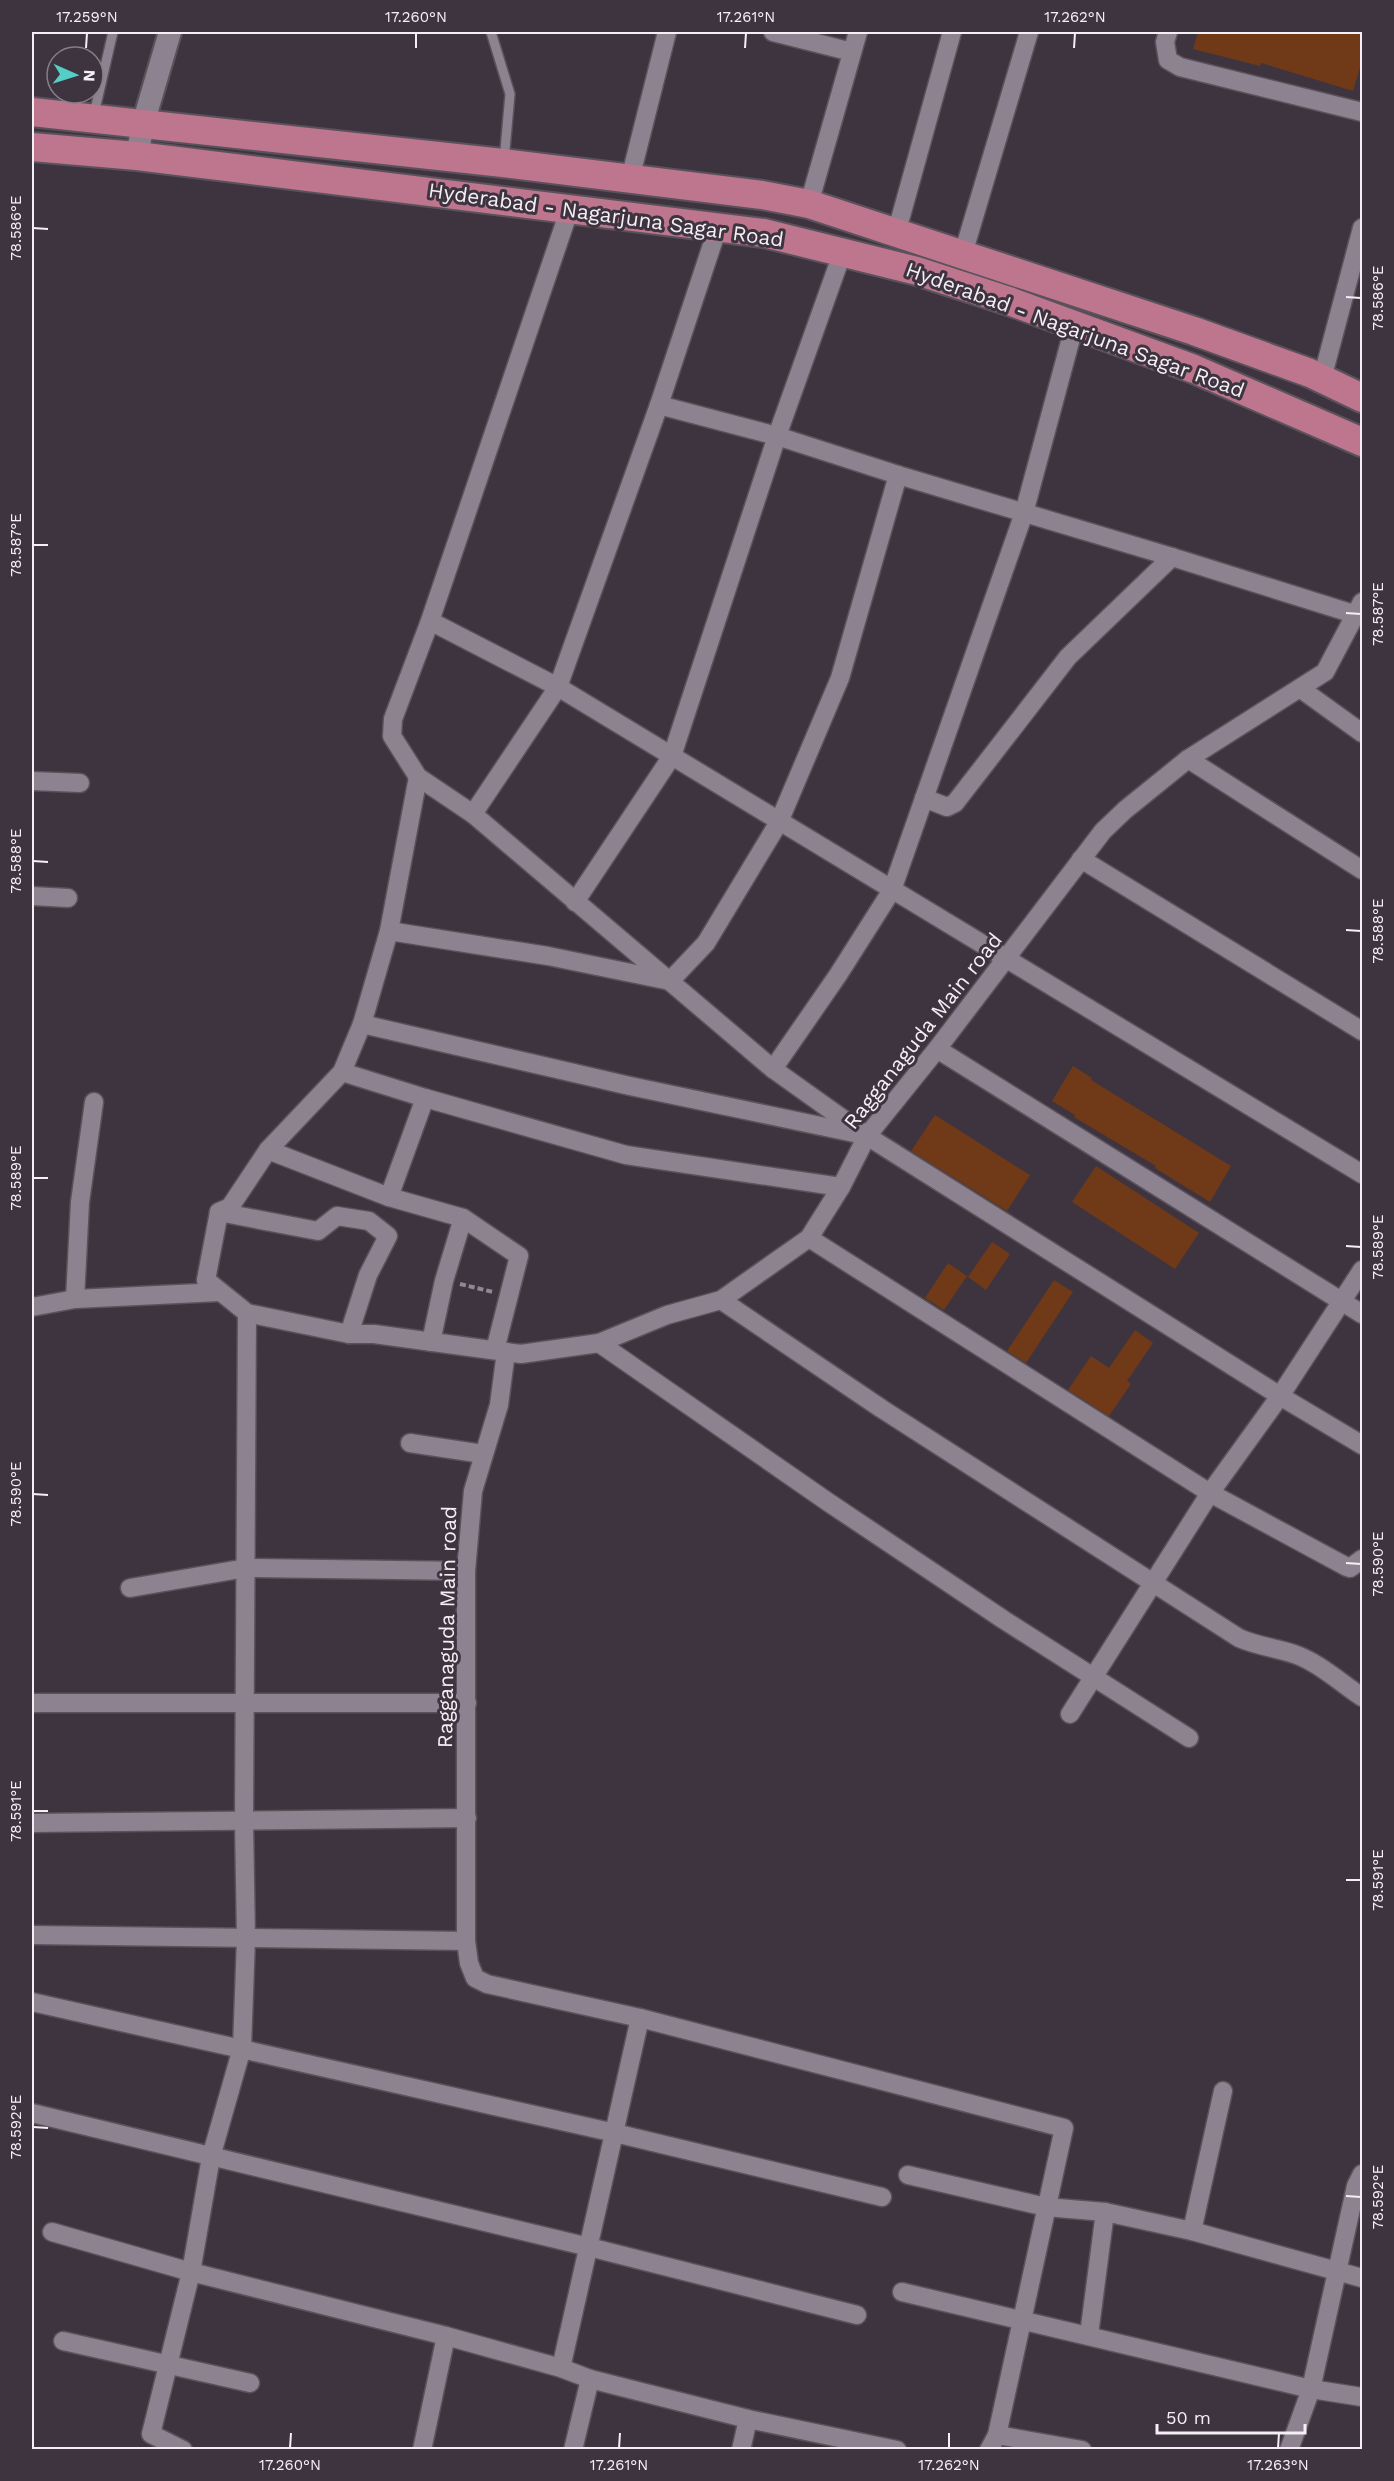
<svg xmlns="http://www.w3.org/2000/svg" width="1394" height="2481" font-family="'Work Sans',sans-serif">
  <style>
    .building { fill: #703918 }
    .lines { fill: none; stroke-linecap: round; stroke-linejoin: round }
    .service-casing { stroke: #5a525b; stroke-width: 12 }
    .minor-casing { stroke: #5a525b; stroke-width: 21 }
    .tertiary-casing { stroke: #5a525b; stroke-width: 26 }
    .primary-casing { stroke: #5a525b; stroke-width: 32 }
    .path { stroke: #918992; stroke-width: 4; stroke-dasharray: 6 3; stroke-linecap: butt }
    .service { stroke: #8d828f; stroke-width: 9 }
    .minor { stroke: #8d828f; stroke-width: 18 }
    .tertiary { stroke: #8d828f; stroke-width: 22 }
    .primary { stroke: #be758e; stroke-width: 28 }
    .ticks { fill: none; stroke: #f4eef5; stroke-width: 2 }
    .labels { text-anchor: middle; stroke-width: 6; stroke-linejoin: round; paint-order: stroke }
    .street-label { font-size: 21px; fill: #f4eef5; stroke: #3d343f }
    .neatline { fill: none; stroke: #f4eef5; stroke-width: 2 }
    .ticks-label { font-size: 15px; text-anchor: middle; fill: #f4eef5 }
  </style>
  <rect width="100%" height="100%" fill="#3d343f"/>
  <!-- building -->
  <g class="building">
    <path d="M1198,32H1362V61L1353,91L1261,63L1260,66L1193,49Z"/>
    <path d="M1073,1066L1092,1078L1091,1080L1231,1166L1210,1202L1155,1168L1156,1166L1074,1117L1075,1115L1052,1101Z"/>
    <path d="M935,1115L1030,1175L1007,1211L911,1151Z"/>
    <path d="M1096,1166L1199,1233L1175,1269L1072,1202Z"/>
    <path d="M992,1242L1010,1254L986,1290L968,1277Z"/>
    <path d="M948,1263L967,1276L944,1310L925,1298Z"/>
    <path d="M1054,1280L1073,1292L1026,1363L1007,1351Z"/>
    <path d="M1135,1330L1153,1343L1127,1381L1131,1384L1109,1416L1068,1390L1091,1356L1109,1368Z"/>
  </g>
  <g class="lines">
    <!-- service casing -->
    <g class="service-casing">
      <g id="service">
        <path d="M491,32L510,94L504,161"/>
        <path d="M94,114L113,32"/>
      </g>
    </g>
    <!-- minor casing -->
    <g class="minor-casing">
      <g id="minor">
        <path d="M773,32L852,52"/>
        <path d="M1168,32L1165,42L1168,60L1180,67L1362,112"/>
        <path d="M630,179L667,32"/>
        <path d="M809,204L858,32"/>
        <path d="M570,208L430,621L393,719L392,736L418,777L473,814L773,1069L867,1136L1280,1396L1362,1445"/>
        <path d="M896,234L952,32"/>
        <path d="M963,254L1029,32"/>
        <path d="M1322,379L1362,228"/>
        <path d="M659,405L777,436L898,475L1172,557L1357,615"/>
        <path d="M430,621L558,687L1362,1174"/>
        <path d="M1301,689L1362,733"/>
        <path d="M1188,759L1362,870"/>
        <path d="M418,777L389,931L362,1024L342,1072L268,1150L230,1207L219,1212L206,1280L247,1313L349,1334H374L506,1352"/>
        <path d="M32,781L80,783"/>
        <path d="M924,798L947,807L955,803L1068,657L1172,557"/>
        <path d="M473,814L558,687L659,405L718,227"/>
        <path d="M1081,859L1362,1031"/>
        <path d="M32,896L68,898"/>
        <path d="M575,902L672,756L777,436L843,251"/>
        <path d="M389,931L548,956L670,981L706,943L779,822L840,678L898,475"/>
        <path d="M362,1024L630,1086L859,1134"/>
        <path d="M937,1049L1362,1314"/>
        <path d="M773,1069L838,975L892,890L1024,513L1074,327"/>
        <path d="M342,1072L425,1098L626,1155L841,1187"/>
        <path d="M425,1098L389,1197L463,1218L519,1256L495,1350"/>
        <path d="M268,1150L389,1197"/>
        <path d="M219,1212L318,1231L337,1216L369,1221L388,1236L368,1275L349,1334"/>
        <path d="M809,1238L1210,1493L1347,1567L1350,1568L1362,1559"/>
        <path d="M75,1299L80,1202L94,1102"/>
        <path d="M721,1300L882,1409L1239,1638C1257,1646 1276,1648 1294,1654C1318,1662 1341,1683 1362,1697"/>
        <path d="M32,1307L75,1299L220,1292"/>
        <path d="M431,1342L444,1281L463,1218"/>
        <path d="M599,1343L828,1502L1004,1620L1189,1738"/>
        <path d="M410,1443L483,1454"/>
        <path d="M130,1588L246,1568L466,1571"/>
        <path d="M32,1703H467"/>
        <path d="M1070,1714L1210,1493L1280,1396L1362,1270"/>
        <path d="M32,1823L467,1818"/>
        <path d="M32,1935L466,1941"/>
        <path d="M32,2002L615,2133L882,2197"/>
        <path d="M32,2113L589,2247L857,2315"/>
        <path d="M908,2175L1046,2207L1105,2212L1192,2231L1362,2278"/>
        <path d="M1192,2231L1223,2091"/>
        <path d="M52,2232L191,2272L446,2336L561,2368L590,2379L748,2419L897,2450"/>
        <path d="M902,2292L1311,2389L1362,2397"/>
        <path d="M1089,2335L1105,2212"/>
        <path d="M63,2341L250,2383"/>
        <path d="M561,2368L640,2018"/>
        <path d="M997,2435L1064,2128L640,2018L487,1984L475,1978L469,1963L466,1941V1571L473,1491L499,1405L506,1352L521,1354L599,1343L667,1315L721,1300L809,1238L841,1187L867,1136L937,1049L1103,831L1125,810L1188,759L1325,672L1362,602"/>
        <path d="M183,2450L151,2434L191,2272L211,2157L242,2048L246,1939L244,1821L247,1313"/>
        <path d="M422,2450L446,2336"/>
        <path d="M573,2450L590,2379"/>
        <path d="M741,2450L748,2419"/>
        <path d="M989,2450L997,2435L1082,2450"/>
        <path d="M1289,2450L1311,2389L1356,2186L1362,2174"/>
      </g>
    </g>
    <!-- tertiary casing -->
    <g class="tertiary-casing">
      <path id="tertiary" d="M137,156L143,124L170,32"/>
    </g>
    <!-- primary casing -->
    <g class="primary-casing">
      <g id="primary">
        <path d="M32,112L503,163L762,195L809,204L1194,331L1310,373L1362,398"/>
        <path d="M32,147L137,156L764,233L917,271L1009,301L1194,369L1362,442"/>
      </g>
    </g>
    <!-- path -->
    <path class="path" d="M460,1284L493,1292"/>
    <!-- service -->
    <use href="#service" class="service"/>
    <!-- minor -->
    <use href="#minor" class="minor"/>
    <!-- tertiary -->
    <use href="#tertiary" class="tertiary"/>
    <!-- primary -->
    <use href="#primary" class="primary"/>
  </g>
  <!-- ticks -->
  <path class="ticks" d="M86,48L87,33M416,48V33M745,48L746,33M1074,48L1075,33M33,228L48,229M1346,297L1361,298M33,545H48M1346,613L1361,614M33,861L48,862M1346,930L1361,931M33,1178H48M1346,1246L1361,1247M33,1494L48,1495M1346,1563L1361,1564M33,1811H48M1346,1880H1361M33,2127L48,2128M1346,2196L1361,2197M290,2448L291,2433M619,2448L620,2433M949,2448V2433M1278,2448L1279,2433"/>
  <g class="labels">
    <!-- street labels -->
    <g class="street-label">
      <text transform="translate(606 215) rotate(8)" y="7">Hyderabad - Nagarjuna Sagar Road</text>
      <text transform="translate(1075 330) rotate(20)" y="7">Hyderabad - Nagarjuna Sagar Road</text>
      <text transform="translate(923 1031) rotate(-52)" y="7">Ragganaguda Main road</text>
      <text transform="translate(447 1627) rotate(-89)" y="7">Ragganaguda Main road</text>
    </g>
  </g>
  <!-- border -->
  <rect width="1394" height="2481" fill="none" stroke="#3d343f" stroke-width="66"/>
  <!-- north arrow -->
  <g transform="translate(75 75) rotate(93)"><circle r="28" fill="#3d343f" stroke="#867e88" stroke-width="1.5"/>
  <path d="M0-4.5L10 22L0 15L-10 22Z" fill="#55cec5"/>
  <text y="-9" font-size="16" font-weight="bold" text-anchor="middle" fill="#f4eef5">N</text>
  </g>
  <!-- scale -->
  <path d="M1157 2424v9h148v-9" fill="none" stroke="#f4eef5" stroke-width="3"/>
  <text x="1166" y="2424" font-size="18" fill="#f4eef5" stroke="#3d343f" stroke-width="4.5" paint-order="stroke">50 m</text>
  <rect x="33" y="33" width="1328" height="2415" class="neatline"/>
  <g class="ticks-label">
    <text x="87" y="22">17.259°N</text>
    <text x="416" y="22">17.260°N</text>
    <text x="746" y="22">17.261°N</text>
    <text x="1075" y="22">17.262°N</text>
    <text transform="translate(16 228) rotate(-90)" y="5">78.586°E</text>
    <text transform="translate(1378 298) rotate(-90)" y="5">78.586°E</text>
    <text transform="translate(16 545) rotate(-90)" y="5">78.587°E</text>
    <text transform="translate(1378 614) rotate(-90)" y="5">78.587°E</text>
    <text transform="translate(16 861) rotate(-90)" y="5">78.588°E</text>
    <text transform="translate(1378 931) rotate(-90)" y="5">78.588°E</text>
    <text transform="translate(16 1178) rotate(-90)" y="5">78.589°E</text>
    <text transform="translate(1378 1247) rotate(-90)" y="5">78.589°E</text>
    <text transform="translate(16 1494) rotate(-90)" y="5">78.590°E</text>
    <text transform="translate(1378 1564) rotate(-90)" y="5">78.590°E</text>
    <text transform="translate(16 1811) rotate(-90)" y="5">78.591°E</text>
    <text transform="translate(1378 1880) rotate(-90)" y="5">78.591°E</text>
    <text transform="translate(16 2127) rotate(-90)" y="5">78.592°E</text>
    <text transform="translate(1378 2197) rotate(-90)" y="5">78.592°E</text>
    <text x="290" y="2470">17.260°N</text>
    <text x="619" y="2470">17.261°N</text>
    <text x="949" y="2470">17.262°N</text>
    <text x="1278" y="2470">17.263°N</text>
  </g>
</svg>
